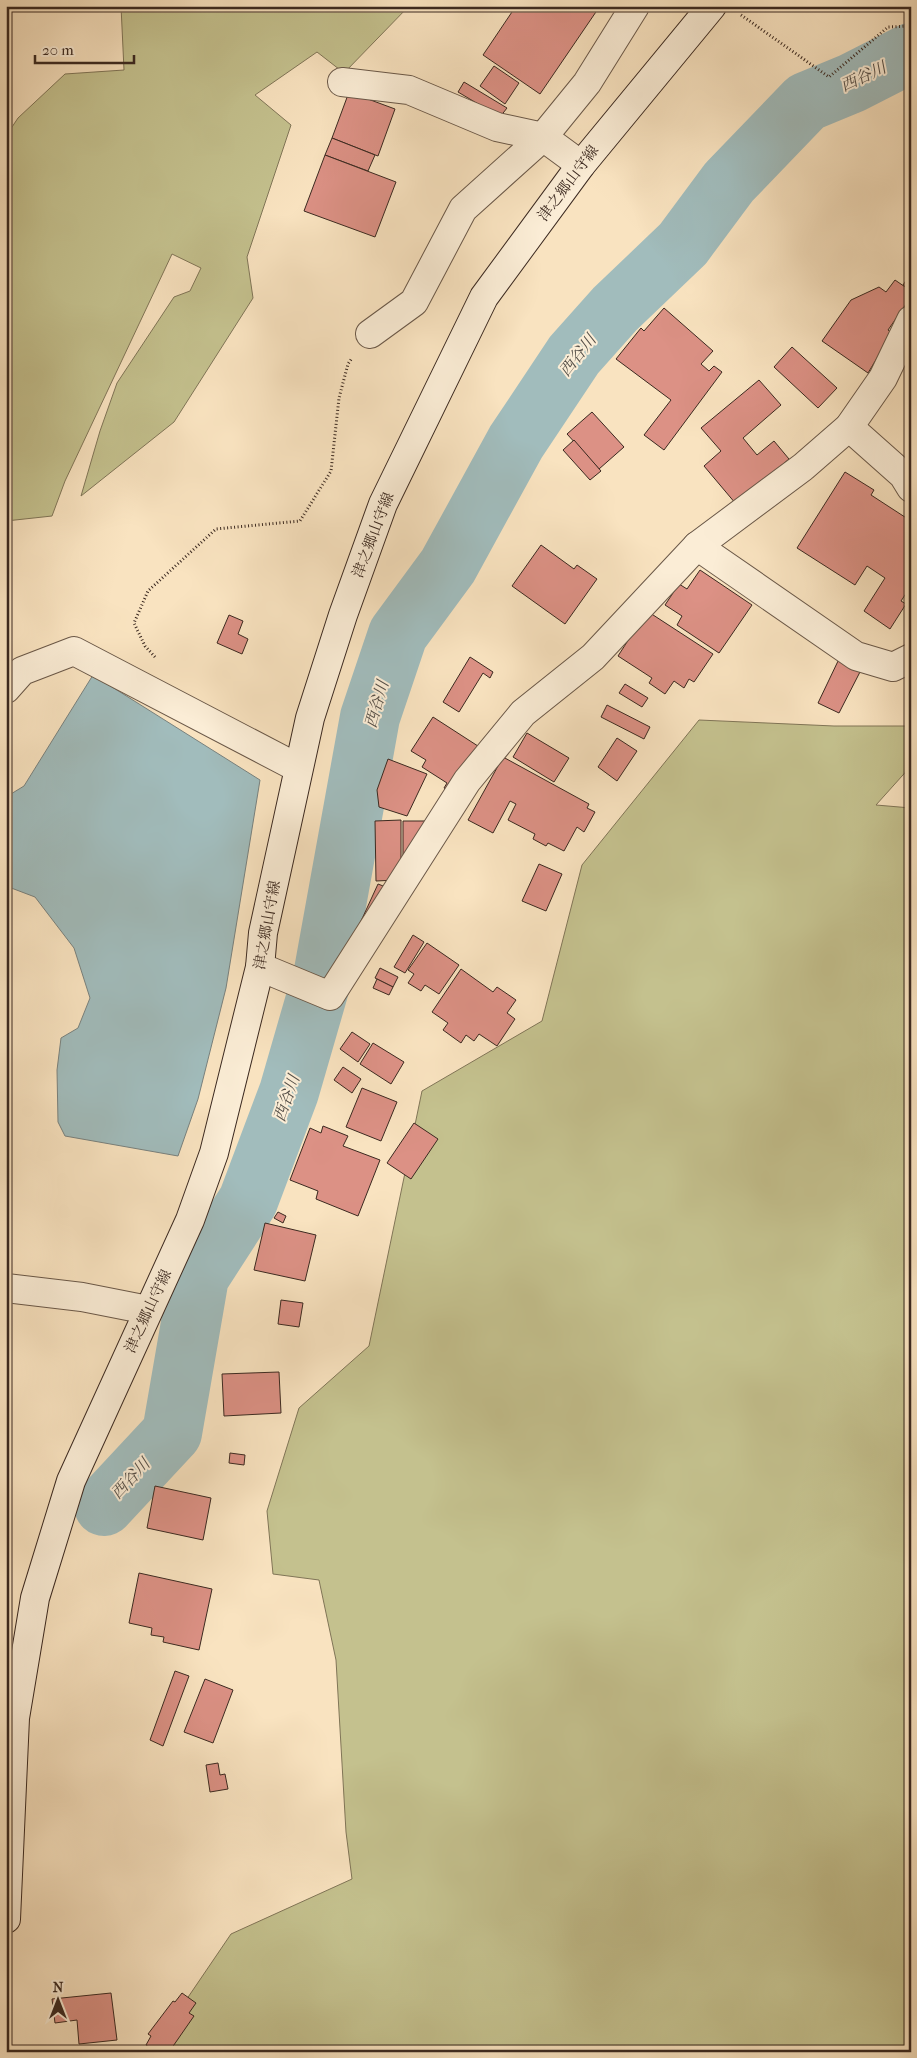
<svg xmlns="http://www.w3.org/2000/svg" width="917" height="2058" font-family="'IM FELL French Canon','Noto Serif JP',serif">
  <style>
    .green { fill: #c4c18e; stroke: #807557 }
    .water { fill: #a1bcbc; stroke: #78817e }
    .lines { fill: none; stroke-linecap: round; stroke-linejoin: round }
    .river { stroke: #a1bcbc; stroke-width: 60 }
    .building { fill: #dc9185; stroke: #3b2920 }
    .street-casing { stroke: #6a5848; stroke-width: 30 }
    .secondary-casing { stroke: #3b2920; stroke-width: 30 }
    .path { stroke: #3b2920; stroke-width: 3; stroke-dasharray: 1 2.5; stroke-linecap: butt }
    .street { stroke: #fbedd6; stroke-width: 28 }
    .secondary { stroke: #fbedd6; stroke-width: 28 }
    .labels { text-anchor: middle; stroke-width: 4; stroke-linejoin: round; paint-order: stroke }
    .street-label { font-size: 15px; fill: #3b2920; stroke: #fbedd6 }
    .water-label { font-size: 16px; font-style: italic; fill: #544e47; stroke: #fbedd6 }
  </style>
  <rect width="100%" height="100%" fill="#f9e3c0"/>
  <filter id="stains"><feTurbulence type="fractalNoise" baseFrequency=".004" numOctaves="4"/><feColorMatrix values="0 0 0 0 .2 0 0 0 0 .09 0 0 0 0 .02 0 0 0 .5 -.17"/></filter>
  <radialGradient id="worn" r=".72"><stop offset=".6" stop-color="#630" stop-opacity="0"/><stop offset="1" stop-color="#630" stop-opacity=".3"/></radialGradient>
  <!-- green -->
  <g class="green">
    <path d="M121,6H409L344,73L317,52L255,95L291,125L247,257L253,298L174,422L81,496L100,431L117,383L174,297L190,291L201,268L172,254L65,481L52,516L6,521V136L18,118L65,74L124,70Z"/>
    <path d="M699,720L834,726H911V766L876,805L911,808V2052H154L161,2037L231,1934L352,1879L346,1832L336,1660L319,1580L273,1574L267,1511L299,1408L369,1346L422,1091L542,1021L582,865Z"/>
  </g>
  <!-- water -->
  <path class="water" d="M93,675L260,780L226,988L198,1099L178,1156L65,1136L58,1122L57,1070L61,1038L78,1028L90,998L74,948L35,897L6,886V797L24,786Z"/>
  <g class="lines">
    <!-- river -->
    <path class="river" d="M104,1506L172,1433L199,1277L248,1201L289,1092L324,971L370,717L398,634L448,566L516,442L574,355L615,309L683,244L729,182L806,102L852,83L911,53"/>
  </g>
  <!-- building -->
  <g class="building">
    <path d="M516,6H600L540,94L483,55Z"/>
    <path d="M494,66L519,83L505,104L480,86Z"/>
    <path d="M464,82L507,108L500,117L458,92Z"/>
    <path d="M349,92L395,109L378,156L332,138Z"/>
    <path d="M332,138L375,155L368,171L325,155Z"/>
    <path d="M325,155L396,182L375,237L304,211Z"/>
    <path d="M911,273V291L903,285Z"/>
    <path d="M895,280L911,291V297L888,330L892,333L868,373L822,341L851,300L879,287L886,292Z"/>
    <path d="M664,308L713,351L701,364L709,371L714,366L722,372L664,450L644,435L671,400L616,359L641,328L644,331Z"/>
    <path d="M792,347L837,388L818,408L774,367Z"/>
    <path d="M759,380L781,405L743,438L757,455L774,441L789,459L736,504L704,466L721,451L701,428Z"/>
    <path d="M592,412L624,447L599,469L567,434Z"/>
    <path d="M574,440L601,471L590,480L563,450Z"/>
    <path d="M845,472L874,490L871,495L911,521V586L901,601L906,604L890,629L864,611L885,578L867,566L855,585L797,548Z"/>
    <path d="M541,545L574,569L577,565L597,579L565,624L512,586Z"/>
    <path d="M700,570L752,605L719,653L677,625L682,616L665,605L679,584L687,589Z"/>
    <path d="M647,611L713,654L694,682L689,679L684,688L674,681L665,694L649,683L652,678L618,656Z"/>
    <path d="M229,615L243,621L238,634L248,639L242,654L217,643Z"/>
    <path d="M470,657L493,672L490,678L483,673L459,712L443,702Z"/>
    <path d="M839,659L861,670L839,713L818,703Z"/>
    <path d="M625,684L648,698L642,707L619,693Z"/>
    <path d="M607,705L650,727L644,739L601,717Z"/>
    <path d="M433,717L481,748L451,793L444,788L447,783L422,767L426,760L411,751Z"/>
    <path d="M527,733L569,758L554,782L513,757Z"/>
    <path d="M617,738L637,751L617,781L598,767Z"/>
    <path d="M503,757L589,804L587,808L595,812L584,832L577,827L564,851L548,843L546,846L533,839L535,834L508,820L516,804L510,801L493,833L468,820Z"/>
    <path d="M388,759L427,774L407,816L379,807L377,790Z"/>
    <path d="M401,820V870L397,880L376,881L375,821Z"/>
    <path d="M403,821H431L412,856L403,855Z"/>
    <path d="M539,864L562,874L546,911L522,901Z"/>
    <path d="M378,884L391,889L356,932Z"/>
    <path d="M413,935L424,942L405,973L394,967Z"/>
    <path d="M427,943L459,965L439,994L425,985L421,991L408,983L414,974L408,970Z"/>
    <path d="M380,968L398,977L393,987L375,978Z"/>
    <path d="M461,969L493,992L497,987L516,1000L507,1013L515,1019L497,1046L479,1034L474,1041L466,1035L461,1043L443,1030L448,1023L432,1012Z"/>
    <path d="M377,979L393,987L389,995L373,988Z"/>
    <path d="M352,1032L370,1044L358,1062L340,1049Z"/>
    <path d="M373,1043L404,1062L391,1084L360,1064Z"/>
    <path d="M343,1067L361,1079L352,1093L334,1080Z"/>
    <path d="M362,1088L397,1102L381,1141L346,1127Z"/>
    <path d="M414,1123L438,1139L411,1179L387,1163Z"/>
    <path d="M323,1126L348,1136L343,1146L380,1160L358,1216L316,1199L318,1191L290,1180L310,1128L321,1133Z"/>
    <path d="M278,1212L286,1216L283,1223L274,1218Z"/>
    <path d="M265,1223L316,1235L305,1281L254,1270Z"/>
    <path d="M281,1300L303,1303L299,1327L278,1324Z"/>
    <path d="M279,1372L281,1413L224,1416L222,1374Z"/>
    <path d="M230,1453L245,1455L244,1465L229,1463Z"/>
    <path d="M155,1486L211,1498L203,1540L147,1528Z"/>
    <path d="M139,1573L212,1589L199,1650L163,1642L164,1637L151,1635L152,1628L129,1623Z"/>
    <path d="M175,1671L189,1676L163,1746L150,1740Z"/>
    <path d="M205,1679L233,1690L213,1743L184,1732Z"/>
    <path d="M218,1763L220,1775L225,1774L228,1789L210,1792L206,1765Z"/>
    <path d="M111,1993L117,2040L79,2044L77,2020L55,2023L52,1999Z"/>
    <path d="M182,1993L196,2003L189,2013L194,2016L169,2052H155L146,2045L151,2036L148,2034L173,2001L175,2002Z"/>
  </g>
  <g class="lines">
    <!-- street casing -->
    <g class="street-casing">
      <g id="street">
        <path d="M342,82L409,90L497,127L543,137L581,165"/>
        <path d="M370,334L414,302L463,209L543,137L587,83L635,6"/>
        <path d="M849,427L903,475L911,488"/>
        <path d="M697,546L856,656L893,667L911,658"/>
        <path d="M6,689L22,671L74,651L298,768"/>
        <path d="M260,967L330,996L467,781L523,713L593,657L697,546L803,467L849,427L883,378L911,320"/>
        <path d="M6,1288L82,1297L148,1310"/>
      </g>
    </g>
    <!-- secondary casing -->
    <g class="secondary-casing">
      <path id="secondary" d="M6,1919L15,1718L35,1598L71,1481L190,1220L214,1153L260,967L263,933L310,718L343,615L383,504L484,297L581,165L712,6"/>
    </g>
    <!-- path -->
    <g class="path">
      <path d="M741,15L829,77L888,27L911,26"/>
      <path d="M155,657L145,646L134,623L148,591L216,529L300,521L331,471L339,398L348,364L352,358"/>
    </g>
    <!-- street -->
    <use href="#street" class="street"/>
    <!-- secondary -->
    <use href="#secondary" class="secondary"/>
  </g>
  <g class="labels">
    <!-- street labels -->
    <g class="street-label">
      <text transform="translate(568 183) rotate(-53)" y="5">津之郷山守線</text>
      <text transform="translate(373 535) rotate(-69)" y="5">津之郷山守線</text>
      <text transform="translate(267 925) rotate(-80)" y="5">津之郷山守線</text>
      <text transform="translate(148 1311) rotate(-65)" y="5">津之郷山守線</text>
    </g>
    <!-- water labels -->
    <g class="water-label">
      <text transform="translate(863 76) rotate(-25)" y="6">西谷川</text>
      <text transform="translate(577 355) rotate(-52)" y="6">西谷川</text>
      <text transform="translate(376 704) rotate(-74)" y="6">西谷川</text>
      <text transform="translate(286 1098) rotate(-71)" y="6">西谷川</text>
      <text transform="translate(130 1478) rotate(-47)" y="6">西谷川</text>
    </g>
  </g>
  <!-- margin -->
  <rect width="917" height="2058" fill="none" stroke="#f9e3c0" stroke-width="25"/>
  <rect x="8" y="8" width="902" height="2043" fill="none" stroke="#3b2920" stroke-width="2.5"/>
  <rect x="12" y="12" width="892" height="2033" fill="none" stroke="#3b2920"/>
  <!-- north arrow -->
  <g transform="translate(58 2000)" stroke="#fbedd6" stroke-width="4" paint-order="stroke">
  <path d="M0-4L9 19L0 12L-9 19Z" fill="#3b2920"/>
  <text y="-8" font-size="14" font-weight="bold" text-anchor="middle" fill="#3b2920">N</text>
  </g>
  <!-- scale -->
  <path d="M35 55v8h99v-8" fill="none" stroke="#3b2920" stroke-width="2.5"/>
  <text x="42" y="55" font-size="15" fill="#3b2920" stroke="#fbedd6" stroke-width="4" paint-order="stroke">20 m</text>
  <rect width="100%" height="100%" filter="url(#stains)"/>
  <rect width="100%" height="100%" fill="url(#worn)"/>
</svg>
